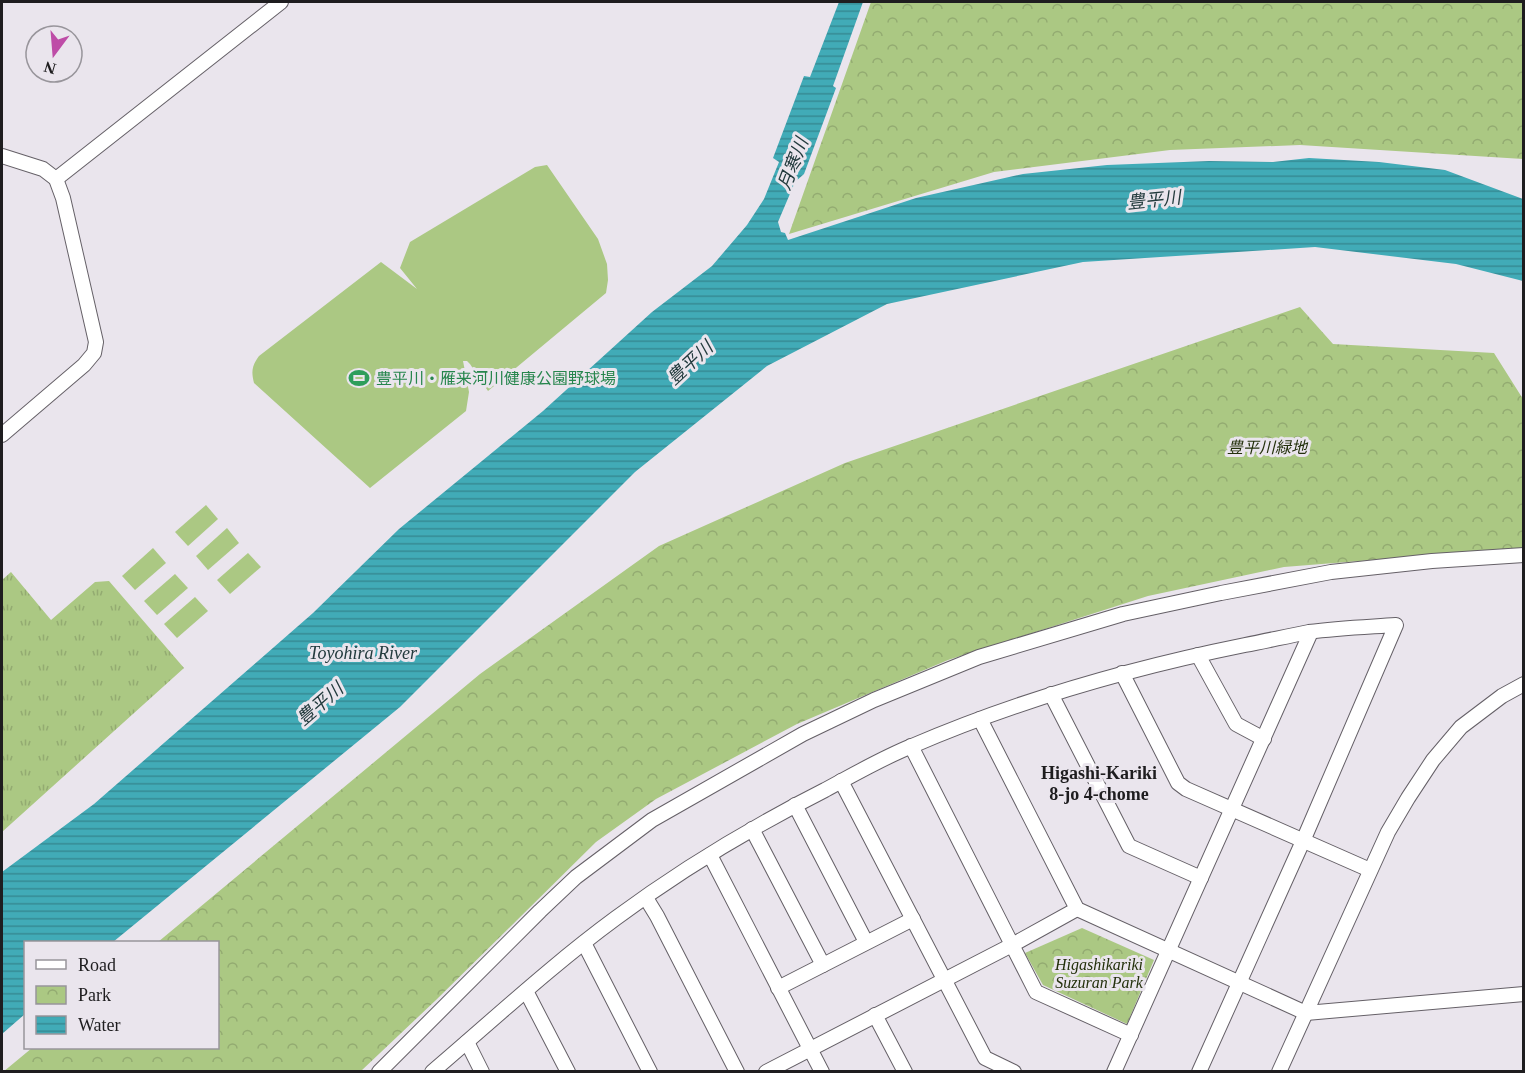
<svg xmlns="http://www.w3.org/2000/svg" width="1525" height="1073" font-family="'Times New Roman','Noto Sans JP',serif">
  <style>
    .grass { fill: url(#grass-tufts) }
    .park { fill: url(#park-crowns) }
    .pitch { fill: #abc883 }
    .water { fill: url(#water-rules) }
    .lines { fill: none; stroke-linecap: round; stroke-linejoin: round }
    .minor-casing { stroke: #656067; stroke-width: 16 }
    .minor { stroke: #fff; stroke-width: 14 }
    .labels { text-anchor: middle; stroke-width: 6; stroke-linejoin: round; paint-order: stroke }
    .leisure-label { font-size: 16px; fill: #27864d; stroke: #eae5ed; text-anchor: start }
    .park-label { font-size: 16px; font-style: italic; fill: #23300b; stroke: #eae5ed }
    .water-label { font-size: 18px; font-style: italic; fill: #233b3e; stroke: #eae5ed }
    .neighbourhood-label { font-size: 18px; font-weight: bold; fill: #1e1d1f; stroke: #eae5ed }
  </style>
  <defs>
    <pattern id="grass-tufts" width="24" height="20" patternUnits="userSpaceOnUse" patternTransform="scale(1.5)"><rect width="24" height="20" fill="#abc883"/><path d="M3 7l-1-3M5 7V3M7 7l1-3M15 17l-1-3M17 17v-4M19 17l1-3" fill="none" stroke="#93ab71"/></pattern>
    <pattern id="park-crowns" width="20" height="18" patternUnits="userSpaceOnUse" patternTransform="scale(1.5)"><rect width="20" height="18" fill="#abc883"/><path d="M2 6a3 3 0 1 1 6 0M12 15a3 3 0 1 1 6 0" fill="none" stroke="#93ab71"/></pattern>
    <pattern id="water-rules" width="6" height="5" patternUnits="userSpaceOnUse" patternTransform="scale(1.5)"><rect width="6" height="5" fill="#41abb7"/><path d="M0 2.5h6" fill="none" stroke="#368b94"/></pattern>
  </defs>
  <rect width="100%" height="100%" fill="#eae5ed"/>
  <!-- grass -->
  <path class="grass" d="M11,572L51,620L95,582L109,581L184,668L2,832V580Z"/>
  <!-- park -->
  <g class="park">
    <path d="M871,2H1523V159L1300,145L1170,150L994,172L789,234Z"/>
    <path d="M1300,307L1333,344L1494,353L1523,399V548L1284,567L1148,596L948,660L797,724L656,799L596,842L436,1000L361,1071L3,1072L32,1048H218V942H158L480,674L659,546L845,463Z"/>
    <path d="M1082,928L1154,960L1127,1024L1043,985L1025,953Z"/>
  </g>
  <!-- pitch -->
  <g class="pitch">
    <path d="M547,165L598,239L607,264L608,280L606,293L488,391L470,364L467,361H463L469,392L466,411L370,488L254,383C251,371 252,366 259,356L381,262L417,289L400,268L410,242L535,167Z"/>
    <path d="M206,505L218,519L188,546L175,532Z"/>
    <path d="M227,528L239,543L208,570L196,556Z"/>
    <path d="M153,548L166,563L135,590L122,576Z"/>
    <path d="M248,553L261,567L230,594L217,580Z"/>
    <path d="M175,574L188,588L157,615L144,601Z"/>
    <path d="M195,597L208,611L177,638L164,624Z"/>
  </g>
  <!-- water -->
  <path class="water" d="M839,2H863L833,86L836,88L804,174L795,182L778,222L781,232L785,233L788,240L916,198L1023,174L1107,165L1209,161L1273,162L1309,158L1379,162L1445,170L1523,199V281L1456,264L1315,247L1083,262L887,304L767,366L635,472L400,707L113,942H26L25,1014L2,1034V872L94,804L313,613L399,529L543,411L652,312L712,266L747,225L764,199L779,162L773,158L804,76L810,77Z"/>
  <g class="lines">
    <!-- minor casing -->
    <g class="minor-casing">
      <g id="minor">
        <path d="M2,156L43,169L56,179L63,198L96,342L94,353L84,365L2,435"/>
        <path d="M56,179L281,2"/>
        <path d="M1198,655L1236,724L1264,739"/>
        <path d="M1122,673L1178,783L1186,789L1370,870"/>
        <path d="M1051,694L1129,846L1201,878"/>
        <path d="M980,719L1077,909L1306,1013L1524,994"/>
        <path d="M911,746L1036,992L1131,1035"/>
        <path d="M841,781L985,1058L1014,1072"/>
        <path d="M795,805L866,942"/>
        <path d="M752,829L823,965"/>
        <path d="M710,855L822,1072"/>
        <path d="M646,898L657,916L737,1072"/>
        <path d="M584,943L650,1072"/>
        <path d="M778,988L913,919"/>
        <path d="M526,991L568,1072"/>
        <path d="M875,1015L905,1072"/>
        <path d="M467,1042L482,1072"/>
        <path d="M379,1072L540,911L576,877L652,820L803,734L874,700L979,657L1123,614L1221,593L1331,572L1432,561L1524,555"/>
        <path d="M432,1072C493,1020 552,965 616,918C682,869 752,827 825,790C853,775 882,758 912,746C1019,700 1131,668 1245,645C1266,641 1288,636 1309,632C1338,628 1367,627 1396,625L1303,841L1199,1072"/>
        <path d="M766,1072L1012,945L1077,909"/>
        <path d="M1114,1072L1311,632"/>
        <path d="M1279,1072L1388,832L1408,798L1433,760L1461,727L1502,696L1524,684"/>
      </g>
    </g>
    <!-- minor -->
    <use href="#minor" class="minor"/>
  </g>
  <!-- icons -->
  <defs>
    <g id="stadium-bare" transform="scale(1.62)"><path d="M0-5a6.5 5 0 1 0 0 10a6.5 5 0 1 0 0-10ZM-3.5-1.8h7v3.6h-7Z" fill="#2e9e5b" stroke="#eae5ed" stroke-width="2.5" paint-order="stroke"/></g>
  </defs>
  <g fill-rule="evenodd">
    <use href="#stadium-bare" x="359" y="378"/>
  </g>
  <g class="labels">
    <!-- leisure labels -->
    <g class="leisure-label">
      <text x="376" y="384">豊平川・雁来河川健康公園野球場</text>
    </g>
    <!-- park labels -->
    <g class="park-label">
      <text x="1267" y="453">豊平川緑地</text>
      <text x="1099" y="970">Higashikariki<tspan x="1099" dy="18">Suzuran Park</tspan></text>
    </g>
    <!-- water labels -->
    <g class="water-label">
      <text transform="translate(793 164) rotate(-69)" y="6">月寒川</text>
      <text transform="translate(1154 200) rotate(-6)" y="6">豊平川</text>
      <text transform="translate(690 363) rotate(-43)" y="6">豊平川</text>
      <text x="363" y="659">Toyohira River</text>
      <text transform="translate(320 704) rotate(-41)" y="6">豊平川</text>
    </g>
    <!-- neighbourhood labels -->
    <g class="neighbourhood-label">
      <text x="1099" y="779">Higashi-Kariki<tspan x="1099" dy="21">8-jo 4-chome</tspan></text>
    </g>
  </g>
  <!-- border -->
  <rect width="1525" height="1073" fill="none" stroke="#1e1d1f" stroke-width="6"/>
  <!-- legend -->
  <rect x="24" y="941" width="195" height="108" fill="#eae5ed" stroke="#98959b" stroke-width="1.5"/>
  <rect x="36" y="960" width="30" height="9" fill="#ffffff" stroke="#98959b" stroke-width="1.5"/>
  <text x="78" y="971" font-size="18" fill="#1e1d1f">Road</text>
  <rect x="36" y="986" width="30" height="18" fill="url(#park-crowns)" stroke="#98959b" stroke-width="1.5"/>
  <text x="78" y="1001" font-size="18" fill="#1e1d1f">Park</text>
  <rect x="36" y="1016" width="30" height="18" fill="url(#water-rules)" stroke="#98959b" stroke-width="1.5"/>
  <text x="78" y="1031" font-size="18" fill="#1e1d1f">Water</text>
  <!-- north arrow -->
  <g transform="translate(54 54) rotate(196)"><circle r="28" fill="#eae5ed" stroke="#98959b" stroke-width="1.5"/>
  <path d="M0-4.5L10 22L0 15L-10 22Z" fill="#be4ca7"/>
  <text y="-9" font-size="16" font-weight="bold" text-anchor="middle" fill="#1e1d1f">N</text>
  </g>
</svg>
